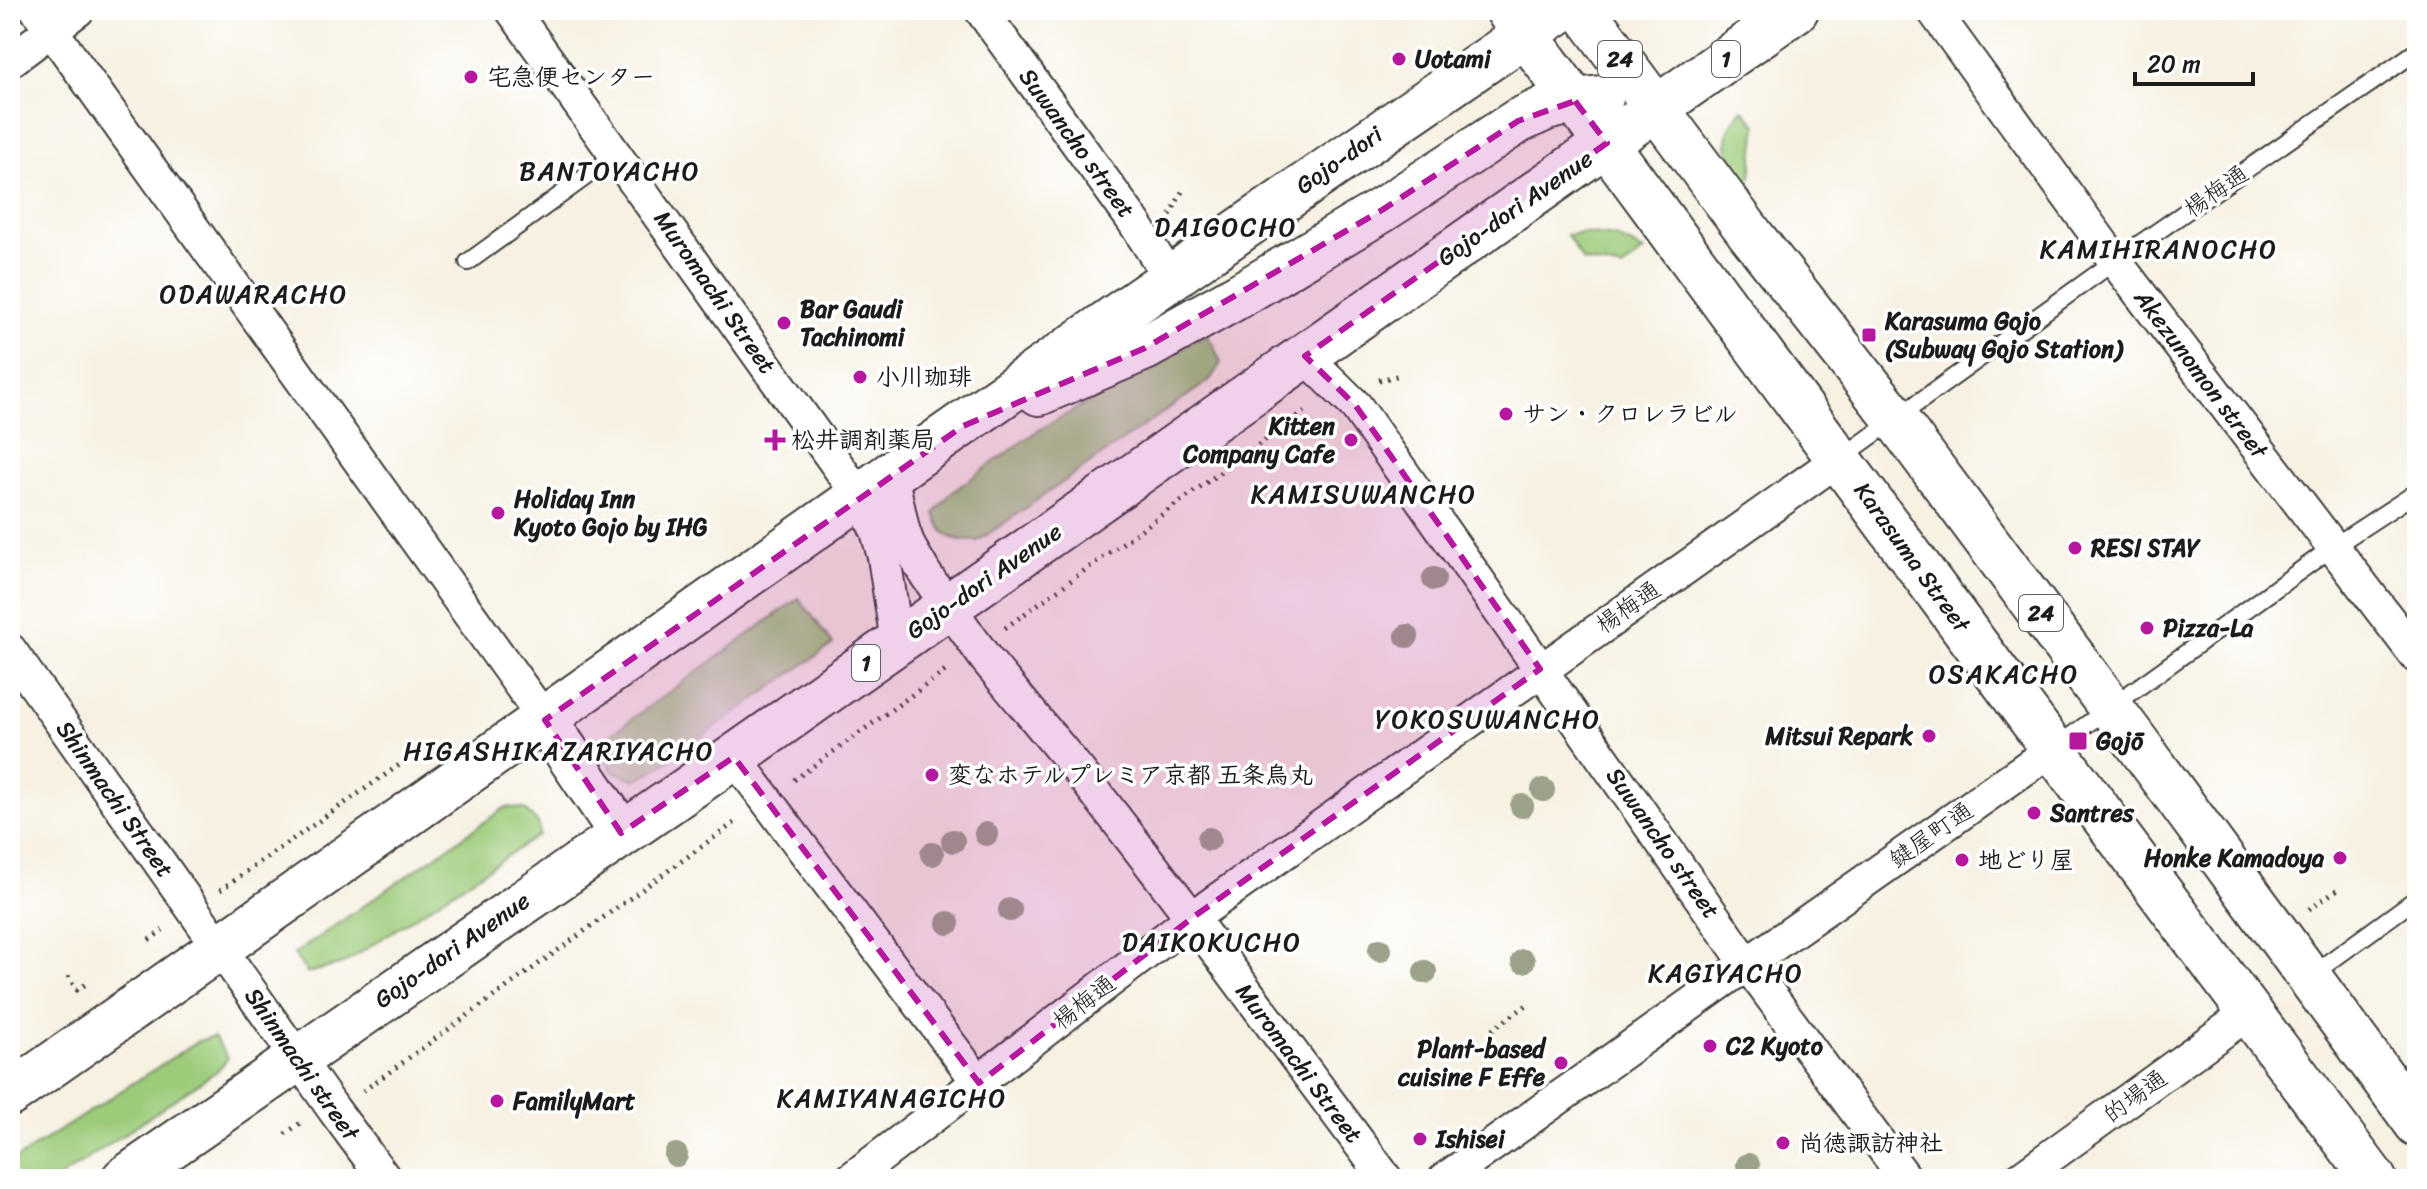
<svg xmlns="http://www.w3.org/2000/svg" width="2427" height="1189" font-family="Sriracha,'Klee One',sans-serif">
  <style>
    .green { fill: #9ccb79; stroke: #5c744a; stroke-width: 2 }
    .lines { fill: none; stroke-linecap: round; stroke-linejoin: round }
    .lane-casing { stroke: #3d3c3a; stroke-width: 20 }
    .street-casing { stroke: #3d3c3a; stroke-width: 36 }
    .highway-casing { stroke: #3d3c3a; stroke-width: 48 }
    .path { stroke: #3d3c3a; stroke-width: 5; stroke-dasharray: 2 6; stroke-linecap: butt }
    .lane { stroke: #fff; stroke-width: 16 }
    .street { stroke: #fff; stroke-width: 32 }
    .highway { stroke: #fff; stroke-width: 44 }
    .tree { fill: #9ba289 }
    .marked { fill: #b5179e; fill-opacity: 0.2; stroke: #b5179e; stroke-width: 6; stroke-dasharray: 16 10; stroke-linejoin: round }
    .poi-dot { fill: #b5179e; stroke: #fff; stroke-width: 3 }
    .labels { text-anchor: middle; stroke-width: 7; stroke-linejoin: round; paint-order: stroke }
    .shield { fill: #fff; stroke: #606060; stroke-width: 2 }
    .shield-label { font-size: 22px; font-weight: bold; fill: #1c1c1c }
    .poi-label { font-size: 24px; font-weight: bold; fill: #1c1c1c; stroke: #fff; text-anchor: start }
    .street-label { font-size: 24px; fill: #1c1c1c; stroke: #fff }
    .neighbourhood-label { font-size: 26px; letter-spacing: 2px; fill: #1c1c1c; stroke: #fff }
  </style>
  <rect width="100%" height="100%" fill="#fff"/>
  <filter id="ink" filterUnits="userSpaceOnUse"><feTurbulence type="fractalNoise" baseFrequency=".0125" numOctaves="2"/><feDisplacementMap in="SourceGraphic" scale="16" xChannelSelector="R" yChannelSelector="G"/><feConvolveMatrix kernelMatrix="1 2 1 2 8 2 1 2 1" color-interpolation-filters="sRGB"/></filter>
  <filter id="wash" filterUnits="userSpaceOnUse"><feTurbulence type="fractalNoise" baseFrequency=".006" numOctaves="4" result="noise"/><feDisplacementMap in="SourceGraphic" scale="32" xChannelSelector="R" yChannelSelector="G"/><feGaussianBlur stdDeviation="1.8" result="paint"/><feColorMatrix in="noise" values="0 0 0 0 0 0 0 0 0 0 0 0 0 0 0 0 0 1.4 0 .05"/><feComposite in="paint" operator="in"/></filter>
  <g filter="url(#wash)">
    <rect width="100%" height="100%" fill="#f7f1e2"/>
    <!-- green -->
    <g class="green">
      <path d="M1743,109L1757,125L1751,177L1742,182C1726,155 1718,134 1743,109Z"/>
      <path d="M1582,233L1615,237L1644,251L1622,269L1583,261L1567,235Z"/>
      <path d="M1206,335L1213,344L1221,363L1210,380L978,541C954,541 942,539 935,513L951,493L1037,431Z"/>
      <path d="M799,598L833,644L655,770L636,780L612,771L603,752L607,737Z"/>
      <path d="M506,807L524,809L539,824V835L343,964L307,973L294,954Z"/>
      <path d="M214,1037L228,1058L218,1070L58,1179H10V1163L198,1041Z"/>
    </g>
  </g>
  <g filter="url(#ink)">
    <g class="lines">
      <!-- lane casing -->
      <g class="lane-casing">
        <g id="lane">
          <path d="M468,262L617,154"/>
          <path d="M1841,458L2115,261L2417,51"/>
          <path d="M2054,748L2333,547L2417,492"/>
          <path d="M2310,976L2417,898"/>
        </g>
      </g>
      <!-- street casing -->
      <g class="street-casing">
        <g id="street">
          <path d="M37,10L545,720"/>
          <path d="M512,10L860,497L877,531L884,557L897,642"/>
          <path d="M981,10L1134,222L1170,278"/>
          <path d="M1933,10L2115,261L2417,657"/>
          <path d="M10,61L78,10"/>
          <path d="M1305,356L1356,406L1747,964L1906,1179"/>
          <path d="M891,474L903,529L909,546L926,575L986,659L1079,771L1192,918L1386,1179"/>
          <path d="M10,650L334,1110L385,1179"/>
          <path d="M734,757L979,1083"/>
          <path d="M851,1179L1192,918L1839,459"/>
          <path d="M1445,1179L1747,964L2053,749"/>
          <path d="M2019,1179L2250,1012"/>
        </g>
      </g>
      <!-- highway casing -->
      <g class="highway-casing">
        <g id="highway">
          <path d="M1583,10L1751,235L1895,418L2135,740L2417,1124"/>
          <path d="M1509,12L2053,749L2374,1179"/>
          <path d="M1039,393L1145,348L1240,295L1382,210L1518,121L1546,108L1575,101L1601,98"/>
          <path d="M545,720L621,833"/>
          <path d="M10,1094C528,733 1039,364 1561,10"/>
          <path d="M124,1179L734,757L1796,10"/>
        </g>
      </g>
      <!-- path -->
      <g class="path">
        <path d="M1170,215L1183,190"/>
        <path d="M1379,380L1401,375"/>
        <path d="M1005,628L1308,409"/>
        <path d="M794,780L948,669"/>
        <path d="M220,890L428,745"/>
        <path d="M2309,909L2338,889"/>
        <path d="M149,940L163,930"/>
        <path d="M68,976L77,990L86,984"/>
        <path d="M10,1022L14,1012"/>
        <path d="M1492,1030L1531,1002"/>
        <path d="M363,1091L737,821"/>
        <path d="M285,1134L302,1122"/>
        <path d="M221,1179L222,1178"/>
      </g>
      <!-- lane -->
      <use href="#lane" class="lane"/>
      <!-- street -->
      <use href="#street" class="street"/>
      <!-- highway -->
      <use href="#highway" class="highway"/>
    </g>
    <!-- trees -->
    <g class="tree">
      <circle cx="1434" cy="579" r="12"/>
      <circle cx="1407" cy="636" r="12"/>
      <circle cx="1543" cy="790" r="12"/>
      <circle cx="1522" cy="806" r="12"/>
      <circle cx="986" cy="834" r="12"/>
      <circle cx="1209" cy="839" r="12"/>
      <circle cx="953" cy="841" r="12"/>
      <circle cx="932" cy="854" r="12"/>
      <circle cx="1010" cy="910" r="12"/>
      <circle cx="948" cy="923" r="12"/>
      <circle cx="1380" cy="950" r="12"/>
      <circle cx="1523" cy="961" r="12"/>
      <circle cx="1425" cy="972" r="12"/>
      <circle cx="676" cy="1155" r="12"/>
      <circle cx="1748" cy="1165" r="12"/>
    </g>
  </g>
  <!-- marked area -->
  <path class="marked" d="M1575,101L1607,143L1305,356L1356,406L1540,669L1192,918L979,1083L734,757L621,833L545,720L963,426L1145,348L1382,210L1518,121Z"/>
  <!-- markers -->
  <g class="poi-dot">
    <circle cx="1399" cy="59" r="8"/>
    <circle cx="471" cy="77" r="8"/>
    <circle cx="784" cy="323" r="8"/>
    <rect x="1861" y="327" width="16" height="16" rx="4"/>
    <circle cx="860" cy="377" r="8"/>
    <circle cx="1506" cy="414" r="8"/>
    <path d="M771 428h8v8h8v8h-8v8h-8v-8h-8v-8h8z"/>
    <circle cx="1351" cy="440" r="8"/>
    <circle cx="498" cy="513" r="8"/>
    <circle cx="2075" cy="548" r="8"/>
    <circle cx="2147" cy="628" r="8"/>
    <circle cx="1929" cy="736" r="8"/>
    <rect x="2068" y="731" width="20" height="20" rx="4"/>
    <circle cx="932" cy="775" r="8"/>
    <circle cx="2034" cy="813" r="8"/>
    <circle cx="2340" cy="858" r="8"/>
    <circle cx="1962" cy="860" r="8"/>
    <circle cx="1710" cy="1046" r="8"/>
    <circle cx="1561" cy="1063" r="8"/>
    <circle cx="497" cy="1101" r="8"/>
    <circle cx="1420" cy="1139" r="8"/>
    <circle cx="1783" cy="1143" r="8"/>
  </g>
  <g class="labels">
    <!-- shield labels -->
    <g class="shield">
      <rect x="1598" y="41" width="44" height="36" rx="6"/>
      <rect x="1712" y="41" width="28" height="36" rx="6"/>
      <rect x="2019" y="595" width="44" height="36" rx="6"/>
      <rect x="852" y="645" width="28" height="36" rx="6"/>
    </g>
    <g class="shield-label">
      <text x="1620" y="67">24</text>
      <text x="1726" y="67">1</text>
      <text x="2041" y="621">24</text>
      <text x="866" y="671">1</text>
    </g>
    <!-- poi labels -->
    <g class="poi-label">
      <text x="1415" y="67">Uotami</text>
      <text x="487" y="85">宅急便センター</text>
      <text x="800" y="317">Bar Gaudi<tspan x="800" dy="28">Tachinomi</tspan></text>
      <text x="1885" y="329">Karasuma Gojo<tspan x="1885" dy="28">(Subway Gojo Station)</tspan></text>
      <text x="876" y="385">小川珈琲</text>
      <text x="1522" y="422">サン・クロレラビル</text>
      <text x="1335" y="434" text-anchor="end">Kitten<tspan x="1335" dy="28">Company Cafe</tspan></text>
      <text x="791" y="448">松井調剤薬局</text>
      <text x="514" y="507">Holiday Inn<tspan x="514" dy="28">Kyoto Gojo by IHG</tspan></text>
      <text x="2091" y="556">RESI STAY</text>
      <text x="2163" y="636">Pizza-La</text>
      <text x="1913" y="744" text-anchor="end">Mitsui Repark</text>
      <text x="2096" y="749">Gojō</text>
      <text x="948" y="783">変なホテルプレミア京都 五条烏丸</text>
      <text x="2050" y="821">Santres</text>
      <text x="2324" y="866" text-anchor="end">Honke Kamadoya</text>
      <text x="1978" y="868">地どり屋</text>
      <text x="1726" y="1054">C2 Kyoto</text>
      <text x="1545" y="1057" text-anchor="end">Plant-based<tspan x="1545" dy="28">cuisine F Effe</tspan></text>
      <text x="513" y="1109">FamilyMart</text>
      <text x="1436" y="1147">Ishisei</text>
      <text x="1799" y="1151">尚徳諏訪神社</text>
    </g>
    <!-- street labels -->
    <g class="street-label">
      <text transform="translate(1077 143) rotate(54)" y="8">Suwancho street</text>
      <text transform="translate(1339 160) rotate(-35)" y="8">Gojo-dori</text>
      <text transform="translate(2216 191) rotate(-35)" y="8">楊梅通</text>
      <text transform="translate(1515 208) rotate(-35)" y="8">Gojo-dori Avenue</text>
      <text transform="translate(715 292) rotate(55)" y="8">Muromachi Street</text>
      <text transform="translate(2201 374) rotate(53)" y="8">Akezunomon street</text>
      <text transform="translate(1912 557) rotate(54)" y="8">Karasuma Street</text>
      <text transform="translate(984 581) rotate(-35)" y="8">Gojo-dori Avenue</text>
      <text transform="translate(1628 607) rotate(-35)" y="8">楊梅通</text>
      <text transform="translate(115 799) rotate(55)" y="8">Shinmachi Street</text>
      <text transform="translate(1931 835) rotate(-35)" y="8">鍵屋町通</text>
      <text transform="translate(1663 843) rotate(55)" y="8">Suwancho street</text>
      <text transform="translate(452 950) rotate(-35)" y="8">Gojo-dori Avenue</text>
      <text transform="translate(1084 1002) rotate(-38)" y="8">楊梅通</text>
      <text transform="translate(1299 1063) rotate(53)" y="8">Muromachi Street</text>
      <text transform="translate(302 1064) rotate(55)" y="8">Shinmachi street</text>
      <text transform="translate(2135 1096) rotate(-36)" y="8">的場通</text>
    </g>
    <!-- neighbourhood labels -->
    <g class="neighbourhood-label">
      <text x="610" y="180">BANTOYACHO</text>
      <text x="1226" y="236">DAIGOCHO</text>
      <text x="2159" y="258">KAMIHIRANOCHO</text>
      <text x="254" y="303">ODAWARACHO</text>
      <text x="1364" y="503">KAMISUWANCHO</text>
      <text x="2004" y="683">OSAKACHO</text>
      <text x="1488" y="728">YOKOSUWANCHO</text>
      <text x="559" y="760">HIGASHIKAZARIYACHO</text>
      <text x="1212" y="951">DAIKOKUCHO</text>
      <text x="1726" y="982">KAGIYACHO</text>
      <text x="892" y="1107">KAMIYANAGICHO</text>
    </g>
  </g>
  <!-- margin -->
  <rect width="2427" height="1189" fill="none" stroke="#fff" stroke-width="40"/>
  <!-- scale -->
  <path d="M2135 72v12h118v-12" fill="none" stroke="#1c1c1c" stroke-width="4"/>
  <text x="2147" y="72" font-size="24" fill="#1c1c1c" stroke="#ffffff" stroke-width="6" paint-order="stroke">20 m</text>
</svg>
